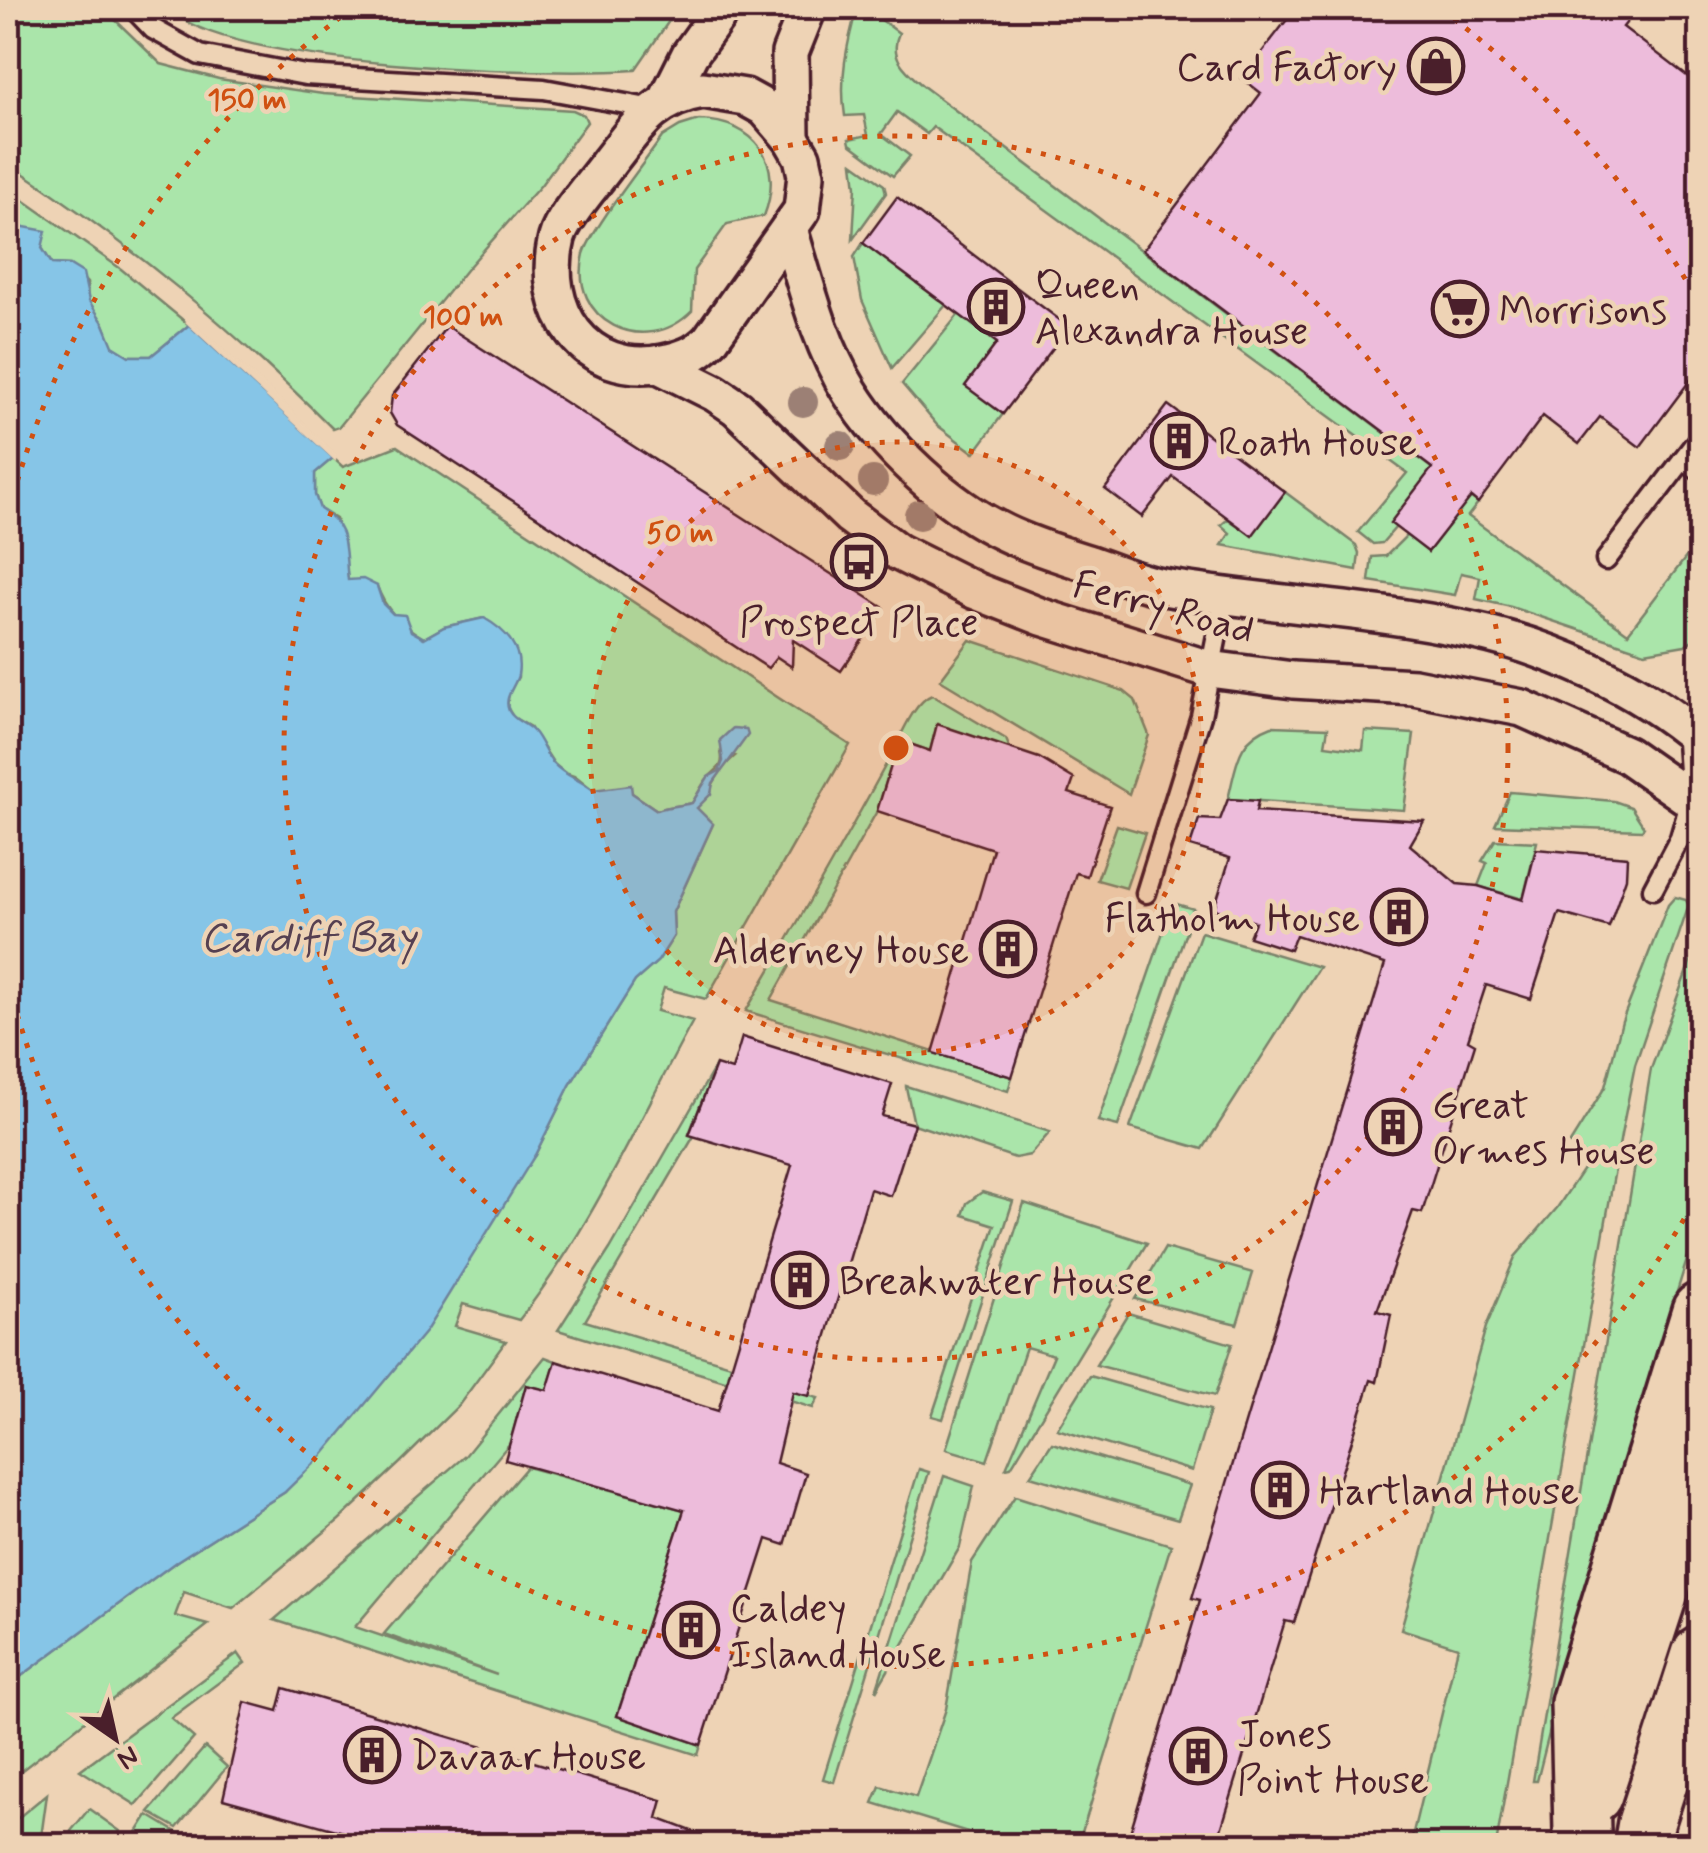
<svg xmlns="http://www.w3.org/2000/svg" width="1708" height="1853" font-family="Mynerve,sans-serif">
  <style>
    .green { fill: #aae5aa; stroke: #7a826a; stroke-width: 2.5 }
    .water { fill: #86c5e7; stroke: #6e839c; stroke-width: 2.5 }
    .pier { fill: #eed3b5 }
    .building { fill: #edbcdb; stroke: #4a1f2b; stroke-width: 2.5 }
    .lines { fill: none; stroke-linecap: round; stroke-linejoin: round }
    .lane-casing { stroke: #4a1f2b; stroke-width: 25 }
    .street-casing { stroke: #4a1f2b; stroke-width: 42 }
    .primary-casing { stroke: #4a1f2b; stroke-width: 62 }
    .lane { stroke: #eed3b5; stroke-width: 18 }
    .street { stroke: #eed3b5; stroke-width: 35 }
    .primary { stroke: #eed3b5; stroke-width: 55 }
    .tree { fill: #9c8074 }
    .ring { fill: none; stroke: #d05011; stroke-width: 5; stroke-dasharray: 5 10 }
    .labels { text-anchor: middle; stroke-width: 9; stroke-linejoin: round; paint-order: stroke }
    .poi-label { font-size: 40px; fill: #4a1f2b; stroke: #eed3b5; text-anchor: start }
    .street-label { font-size: 40px; fill: #4a1f2b; stroke: #eed3b5 }
    .water-label { font-size: 42px; font-style: italic; fill: #564051; stroke: #eed3b5 }
    .centre { fill: #d05011; stroke: #eed3b5; stroke-width: 5 }
    .ring-label { font-size: 30px; text-anchor: middle; font-weight: bold; fill: #d05011; stroke: #eed3b5; stroke-width: 9; stroke-linejoin: round; paint-order: stroke }
  </style>
  <rect width="100%" height="100%" fill="#eed3b5"/>
  <filter id="ink" filterUnits="userSpaceOnUse"><feTurbulence type="fractalNoise" baseFrequency=".01" numOctaves="2"/><feDisplacementMap in="SourceGraphic" scale="20" xChannelSelector="R" yChannelSelector="G"/><feConvolveMatrix kernelMatrix="1 2 1 2 8 2 1 2 1" color-interpolation-filters="sRGB"/></filter>
  <g filter="url(#ink)">
    <!-- green -->
    <g class="green">
      <path d="M8,8H103L161,64L219,79L323,94L573,110L584,115L587,122L541,185L466,270L339,427L333,429C230,326 129,243 8,163Z"/>
      <path d="M169,8H678L635,70C552,76 220,68 169,8Z"/>
      <path d="M857,8H865L899,33C888,57 906,71 923,86L1478,503L1468,516L1628,633L1700,539V635L1685,645L1645,652L1511,607L1476,599L1480,577L1461,573L1455,595L1369,581L1372,557L1386,556L1407,535L1428,552L1448,526L1396,527L1382,543L1373,544L1358,532L1407,473L933,127L927,134L897,112L881,134L910,156L893,176L850,144L849,139L868,135L864,115L845,116C839,79 847,44 857,8Z"/>
      <path d="M699,120C755,121 785,162 764,216L727,224L694,270L692,311C644,360 567,320 584,254C591,230 645,162 662,137L680,126Z"/>
      <path d="M853,163L884,185L886,193L853,239L856,187Z"/>
      <path d="M8,189L121,269L189,325L151,356H129L112,346L104,324L88,301L87,283L70,265L52,264L42,248L8,225Z"/>
      <path d="M863,243L946,305L892,368L862,300L854,257Z"/>
      <path d="M959,314L997,343L966,385L1003,414L974,453L937,425L902,384Z"/>
      <path d="M397,446L850,745L706,999L664,988L657,1011L693,1021C637,1123 591,1229 519,1320L463,1304L455,1326L506,1341L459,1405L400,1463L339,1520L233,1608L184,1592L175,1616L208,1625L8,1781V1686L177,1561L285,1492L535,1155L570,1085L635,981L658,961L674,936L673,912L713,824L696,808C712,792 716,771 735,756L721,752C725,769 715,769 706,780C701,786 697,796 692,803C680,806 669,806 657,810L632,793L593,790L577,777L565,773L554,764L530,727L513,717L507,707L509,692L518,677L517,656L484,618L444,627L424,638C402,626 385,610 377,586L348,580L336,519L320,509L315,495V473L333,458L343,467Z"/>
      <path d="M1285,492L1356,545L1359,553L1357,570L1222,545L1230,533L1221,525L1228,519L1252,535Z"/>
      <path d="M970,640L1124,691L1135,700L1149,735L1129,794L940,680Z"/>
      <path d="M932,695L1006,739L1010,749L937,724L930,751L899,740L877,811L771,1000L1012,1077L1008,1091L746,1011C795,927 844,842 890,757C900,739 913,702 932,695Z"/>
      <path d="M1272,726L1328,728L1325,745L1363,750L1365,731L1414,734L1404,810L1228,799C1237,765 1236,739 1272,726Z"/>
      <path d="M1510,792L1614,801L1631,807L1644,827L1642,830L1495,825Z"/>
      <path d="M1117,825L1145,833L1126,888L1097,880Z"/>
      <path d="M1495,840L1537,842L1523,899L1478,886L1487,863L1482,861Z"/>
      <path d="M1675,897L1686,900L1689,905L1635,1065L1621,1135L1496,1845H1410L1458,1647L1401,1629L1486,1327L1515,1257L1557,1208L1589,1160L1570,1143L1605,1087L1622,1021L1668,905Z"/>
      <path d="M1173,903L1194,909L1118,1126L1098,1121Z"/>
      <path d="M1201,932L1319,967L1203,1149L1130,1128Z"/>
      <path d="M1700,935V1218L1592,1564L1537,1781H1533L1651,1069Z"/>
      <path d="M716,1065L689,1134L694,1136L585,1321L731,1365L729,1374L818,1398L813,1408L558,1330L610,1249Z"/>
      <path d="M906,1087V1086L1050,1132L1030,1155L1015,1158L914,1124Z"/>
      <path d="M982,1192L1013,1201L943,1419L932,1416L995,1225L963,1215L967,1203Z"/>
      <path d="M1024,1203L1147,1243L1011,1467L1006,1468L1054,1355L1026,1347L987,1461L946,1449Z"/>
      <path d="M1165,1248L1253,1273L1237,1324L1135,1299Z"/>
      <path d="M1128,1313L1232,1344L1215,1396L1096,1365Z"/>
      <path d="M545,1357L556,1361L547,1390L526,1385L510,1443L355,1627L497,1675L384,1634L527,1467L684,1510L617,1716L701,1745L698,1755L274,1620L465,1456Z"/>
      <path d="M1090,1376L1210,1410L1192,1471L1057,1429Z"/>
      <path d="M1052,1443L1190,1485L1178,1519L1030,1476Z"/>
      <path d="M919,1469L929,1472L834,1782L823,1779Z"/>
      <path d="M944,1476L974,1486L960,1547L876,1691Z"/>
      <path d="M1015,1496L1171,1545L1078,1845H1010L873,1803L880,1786L916,1797L946,1709L972,1562Z"/>
      <path d="M238,1653L245,1663L171,1718L194,1738L136,1805L80,1770Z"/>
      <path d="M205,1747L227,1767L177,1828L149,1812Z"/>
      <path d="M47,1794L40,1845H8V1826Z"/>
      <path d="M89,1809L120,1831L111,1845H73L71,1831Z"/>
      <path d="M148,1815L198,1845H129Z"/>
    </g>
    <!-- water -->
    <path class="water" d="M8,224L46,231L42,248L52,264L70,265L83,273L89,301L104,324L113,346L129,356H151L189,325L319,445L333,458L315,473V495L320,509C350,527 344,548 348,580L363,579L377,586L383,604L393,614L405,615L411,631L424,638L444,627L484,618C505,630 523,647 518,675C515,687 503,697 509,711C514,721 526,723 533,731C542,741 545,755 554,764C563,775 581,780 593,790L631,785L632,793L657,810C669,806 680,806 692,803L708,777L719,771L723,761L720,740L733,728L746,729L748,735L713,783L711,794L697,808L713,824L673,912L674,936L658,961L635,981L570,1085L535,1155L426,1331L322,1456L285,1492L177,1561L8,1686Z"/>
    <!-- pier -->
    <path class="pier" d="M188,320L270,390L336,455V462L185,322Z"/>
    <!-- building -->
    <g class="building">
      <path d="M1296,8H1638L1623,27L1700,86V367L1640,447L1600,417L1579,444L1543,416L1478,503L1471,497L1428,552L1390,523L1432,468L1143,250L1261,93L1242,78Z"/>
      <path d="M897,197L1069,327L1003,414L965,386L997,343L863,243Z"/>
      <path d="M447,326L884,608L841,671L793,640L792,667L777,657L768,668L397,425L390,413L392,396Z"/>
      <path d="M1168,405L1285,492L1252,536L1173,477L1142,517L1105,489Z"/>
      <path d="M937,724L1039,758L1074,779L1069,793L1110,806L1087,876L1076,873L1012,1077L933,1053L993,849L877,811L899,740L930,751Z"/>
      <path d="M1228,799L1258,801L1256,811L1424,821L1410,845L1457,884L1478,886L1523,900L1536,849L1627,857L1626,878L1609,927L1559,913L1531,999L1486,985L1468,1040L1475,1044L1422,1213L1413,1211L1377,1311L1391,1315L1377,1382L1371,1380L1294,1623L1285,1621L1216,1846H1126L1200,1600L1192,1598L1385,964L1296,935L1290,950L1249,937L1255,922L1214,909L1230,858L1190,846L1199,819L1220,820Z"/>
      <path d="M742,1037L892,1084L882,1116L914,1124L891,1196L870,1189L809,1396L793,1392L776,1463L806,1473L785,1545L767,1539L701,1745L617,1716L684,1510L505,1460L526,1385L547,1390L556,1361L718,1411L792,1165L689,1135L716,1065L732,1070Z"/>
      <path d="M284,1688L662,1800L657,1818L721,1842L720,1846H395L223,1799L245,1702L278,1711Z"/>
    </g>
    <g class="lines">
      <!-- lane casing -->
      <g class="lane-casing">
        <g id="lane">
          <path d="M133,8L153,29L200,55L305,75L544,89L653,109"/>
          <path d="M1683,459L1700,471"/>
          <path d="M1606,560L1700,437"/>
          <path d="M1653,889L1680,838L1691,800L1686,728L1700,706"/>
          <path d="M1146,893L1201,716L1225,595"/>
        </g>
      </g>
      <!-- street casing -->
      <g class="street-casing">
        <g id="street">
          <path d="M703,90L745,97L765,108L791,138L802,157L806,175L802,210L710,340C695,355 683,359 663,363C585,378 539,309 557,238C563,216 595,182 609,162C638,125 654,98 703,90Z"/>
          <path d="M667,100L690,54L723,8"/>
          <path d="M791,138L790,53L808,8"/>
          <path d="M789,229C806,285 819,342 850,392C884,446 947,506 1005,533C1032,546 1062,555 1090,564C1114,572 1138,583 1163,587C1265,604 1369,608 1470,630C1551,647 1639,687 1700,740"/>
          <path d="M657,364L715,393L737,408L850,516L898,552L976,591L1042,617L1209,669L1293,680L1414,687L1522,708L1627,755L1700,806"/>
        </g>
      </g>
      <!-- primary casing -->
      <g class="primary-casing">
        <g id="primary">
          <path d="M1594,1794L1700,1469"/>
          <path d="M1582,1832L1579,1703L1700,1311"/>
          <path d="M1642,1846L1646,1823L1700,1655"/>
        </g>
      </g>
      <!-- lane -->
      <use href="#lane" class="lane"/>
      <!-- street -->
      <use href="#street" class="street"/>
      <!-- primary -->
      <use href="#primary" class="primary"/>
    </g>
    <!-- trees -->
    <g class="tree">
      <circle cx="803" cy="402" r="15"/>
      <circle cx="840" cy="446" r="15"/>
      <circle cx="873" cy="481" r="15"/>
      <circle cx="919" cy="515" r="15"/>
    </g>
  </g>
  <!-- distance rings -->
  <circle cx="896" cy="748" r="306" fill="#d05011" fill-opacity=".12"/>
  <g class="ring">
    <circle cx="896" cy="748" r="306"/>
    <circle cx="896" cy="748" r="612"/>
    <path d="M1699 1193A918 918 0 0 1 9 986M9 510A918 918 0 0 1 350 10M1442 10A918 918 0 0 1 1699 303"/>
  </g>
  <!-- icons -->
  <defs>
    <g id="shop-ring" transform="scale(2.875)"><circle r="9.5" fill="#eed3b5" stroke="#4a1f2b" stroke-width="1.5"/><path d="M-5-2.5h2.3a2.7 3.5 0 0 1 5.4 0H5L5.5 6h-11ZM-1.5-2.5h3a1.5 2.3 0 0 0-3 0Z" fill="#4a1f2b"/></g>
    <g id="building-ring" transform="scale(2.875)"><circle r="9.5" fill="#eed3b5" stroke="#4a1f2b" stroke-width="1.5"/><path d="M-4-6H4V6H1V3H-1V6H-4ZM-2.5-4.3h1.7v1.8h-1.7ZM.8-4.3h1.7v1.8H.8ZM-2.5-1h1.7V.8h-1.7ZM.8-1h1.7V.8H.8Z" fill="#4a1f2b"/></g>
    <g id="supermarket-ring" transform="scale(2.875)"><circle r="9.5" fill="#eed3b5" stroke="#4a1f2b" stroke-width="1.5"/><path d="M-6-5.5h2.5l.6 2H6L4.5 2H-2.5L-4.4-4H-6ZM-1.5 3.2a1.3 1.3 0 1 0 .1 0ZM3 3.2a1.3 1.3 0 1 0 .1 0Z" fill="#4a1f2b"/></g>
    <g id="bus-ring" transform="scale(2.875)"><circle r="9.5" fill="#eed3b5" stroke="#4a1f2b" stroke-width="1.5"/><path d="M-5-6H5V4H4V6H2V4H-2V6H-4V4H-5ZM-3.5-4V0h7V-4ZM-3.5 1.2v1.5H-2V1.2ZM2 1.2v1.5H3.5V1.2Z" fill="#4a1f2b"/></g>
  </defs>
  <g fill-rule="evenodd">
    <use href="#shop-ring" x="1436" y="66"/>
    <use href="#building-ring" x="996" y="307"/>
    <use href="#supermarket-ring" x="1460" y="309"/>
    <use href="#building-ring" x="1179" y="441"/>
    <use href="#bus-ring" x="859" y="562"/>
    <use href="#building-ring" x="1399" y="917"/>
    <use href="#building-ring" x="1008" y="949"/>
    <use href="#building-ring" x="1393" y="1127"/>
    <use href="#building-ring" x="800" y="1280"/>
    <use href="#building-ring" x="1280" y="1490"/>
    <use href="#building-ring" x="691" y="1630"/>
    <use href="#building-ring" x="372" y="1755"/>
    <use href="#building-ring" x="1198" y="1756"/>
  </g>
  <g class="labels">
    <!-- poi labels -->
    <g class="poi-label">
      <text x="1397" y="80" text-anchor="end">Card Factory</text>
      <text x="1035" y="298">Queen<tspan x="1035" dy="46">Alexandra House</tspan></text>
      <text x="1499" y="323">Morrisons</text>
      <text x="1218" y="455">Roath House</text>
      <text x="859" y="635" text-anchor="middle">Prospect Place</text>
      <text x="1360" y="931" text-anchor="end">Flatholm House</text>
      <text x="969" y="963" text-anchor="end">Alderney House</text>
      <text x="1432" y="1118">Great<tspan x="1432" dy="46">Ormes House</tspan></text>
      <text x="839" y="1294">Breakwater House</text>
      <text x="1319" y="1504">Hartland House</text>
      <text x="730" y="1621">Caldey<tspan x="730" dy="46">Island House</tspan></text>
      <text x="1237" y="1747">Jones<tspan x="1237" dy="46">Point House</tspan></text>
      <text x="411" y="1769">Davaar House</text>
    </g>
    <!-- street labels -->
    <g class="street-label">
      <text transform="translate(1164 606) rotate(15)" y="14">Ferry Road</text>
    </g>
    <!-- water labels -->
    <g class="water-label">
      <text x="308" y="951">Cardiff Bay</text>
    </g>
  </g>
  <circle cx="896" cy="748" r="15" class="centre"/>
  <g class="ring-label">
    <text x="247" y="109">150 m</text>
    <text x="463" y="326">100 m</text>
    <text x="680" y="542">50 m</text>
  </g>
  <!-- margin -->
  <rect width="1708" height="1853" fill="none" stroke="#eed3b5" stroke-width="40"/>
  <rect x="20" y="20" width="1668" height="1813" fill="none" stroke="#4a1f2b" stroke-width="4" filter="url(#ink)"/>
  <!-- north arrow -->
  <g transform="translate(115 1738) rotate(146)" stroke="#eed3b5" stroke-width="8" paint-order="stroke">
  <path d="M0-8L18 38L0 25L-18 38Z" fill="#4a1f2b"/>
  <text y="-15" font-size="28" font-weight="bold" text-anchor="middle" fill="#4a1f2b">N</text>
  </g>
</svg>
